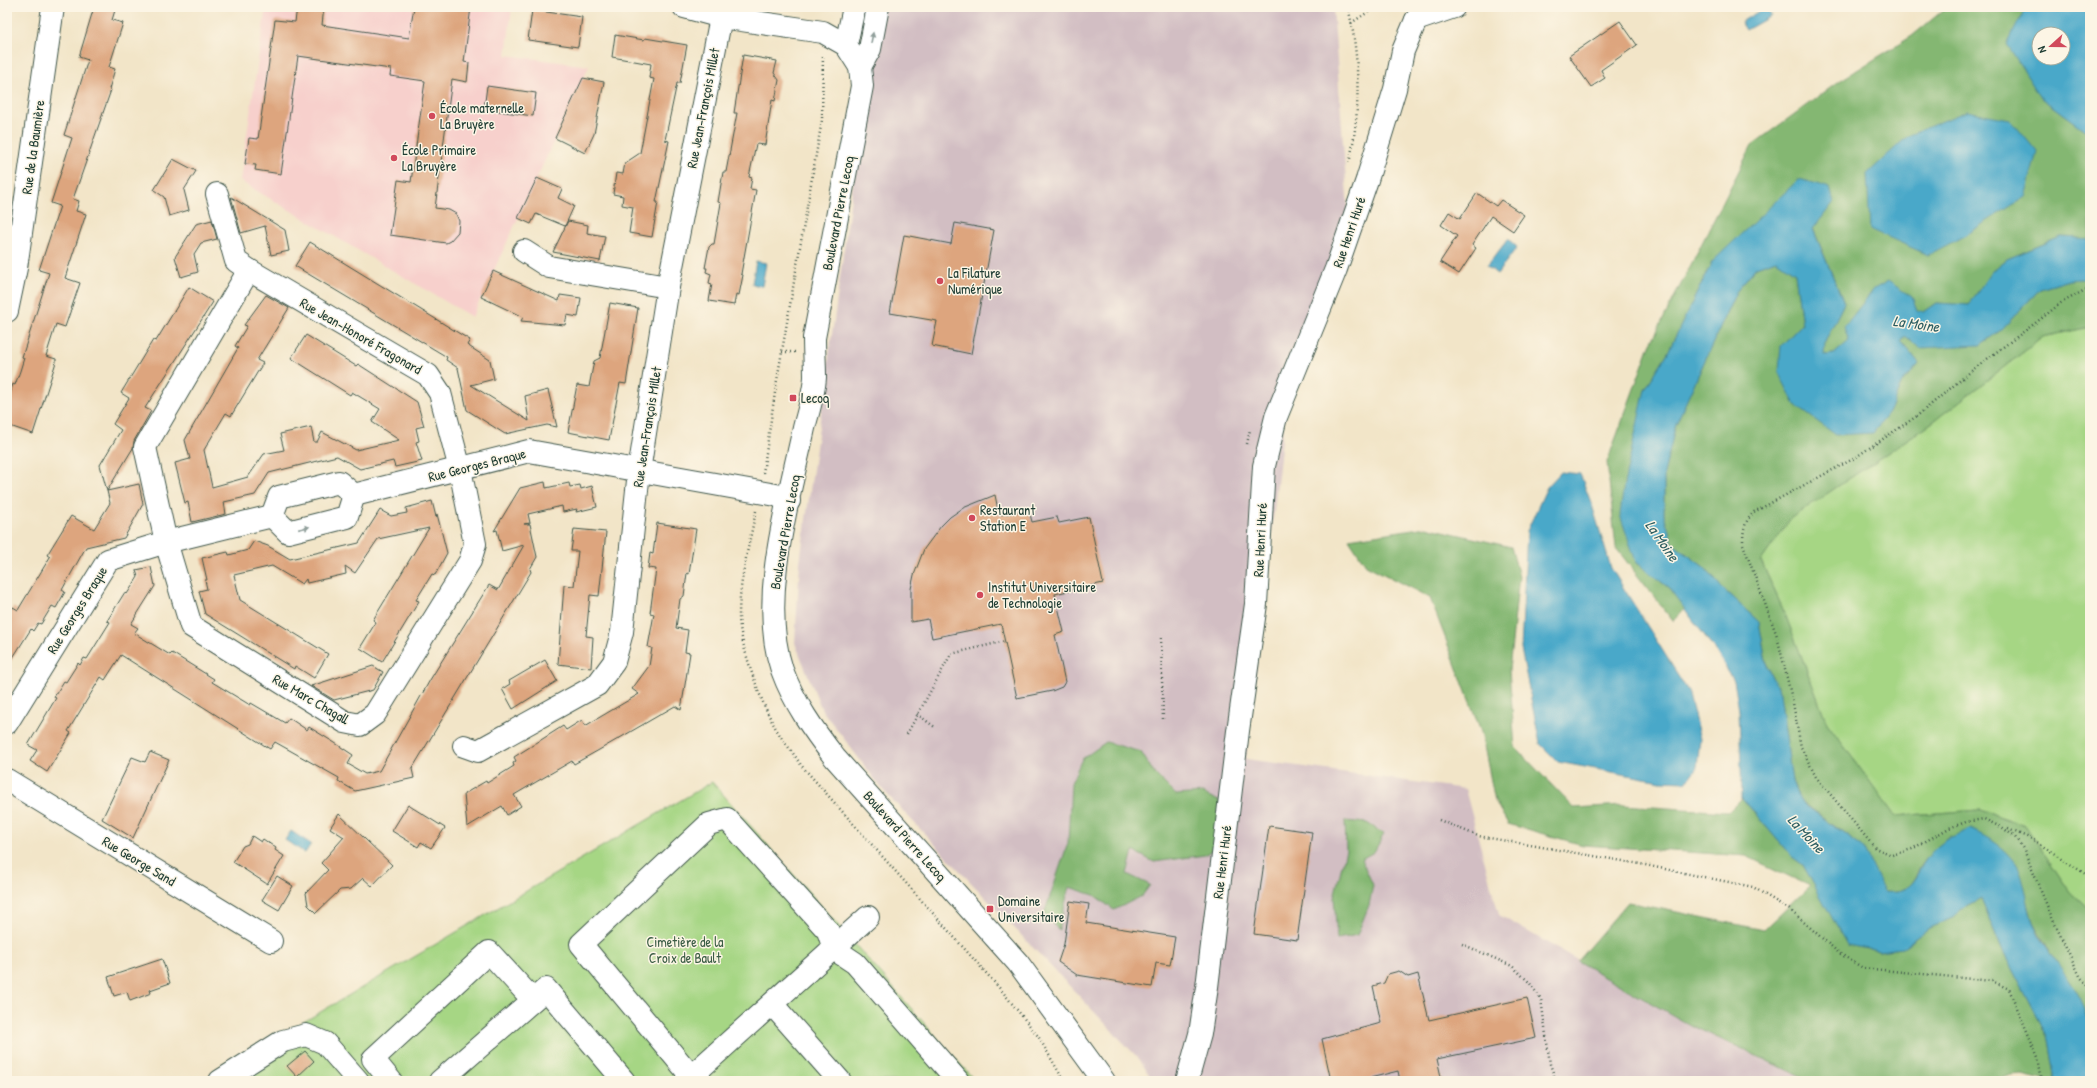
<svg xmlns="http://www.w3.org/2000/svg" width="2097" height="1088" font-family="'Patrick Hand',sans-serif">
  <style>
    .built { fill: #f7d0cc }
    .industrial { fill: #d2bec3 }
    .green { fill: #a6d684; stroke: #628a5c }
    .forest { fill: #84b772; stroke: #527a53 }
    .water { fill: #4aa8c9; stroke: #34727e; fill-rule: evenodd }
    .building { fill: #dda57e }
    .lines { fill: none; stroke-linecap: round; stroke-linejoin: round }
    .minor-casing { stroke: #3f564a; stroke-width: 24 }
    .path { stroke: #3f564a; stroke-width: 2.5; stroke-dasharray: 1 3; stroke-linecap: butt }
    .minor { stroke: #fff; stroke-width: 22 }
    .oneway { fill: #8f9e9a }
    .poi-dot { fill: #d1495b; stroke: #fcf5e5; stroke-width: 1.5 }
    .labels { text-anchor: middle; stroke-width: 3; stroke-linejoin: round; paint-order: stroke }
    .poi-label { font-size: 14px; fill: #1f3d34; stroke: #fcf5e5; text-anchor: start }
    .street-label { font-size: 14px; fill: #1f3d34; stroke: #fcf5e5 }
    .park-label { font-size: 14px; fill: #3a5c44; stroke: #fcf5e5 }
    .water-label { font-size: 15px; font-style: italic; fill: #2c5d61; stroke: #fcf5e5 }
  </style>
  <rect width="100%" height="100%" fill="#fcf5e5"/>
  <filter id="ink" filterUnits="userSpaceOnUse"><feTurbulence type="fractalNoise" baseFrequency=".025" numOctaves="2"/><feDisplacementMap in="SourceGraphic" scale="8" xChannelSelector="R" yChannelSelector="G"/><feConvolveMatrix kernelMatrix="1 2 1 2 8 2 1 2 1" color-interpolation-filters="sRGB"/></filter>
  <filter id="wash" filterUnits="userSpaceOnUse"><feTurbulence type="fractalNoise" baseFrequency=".012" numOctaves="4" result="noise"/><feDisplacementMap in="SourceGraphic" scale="16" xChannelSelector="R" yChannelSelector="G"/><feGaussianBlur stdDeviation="0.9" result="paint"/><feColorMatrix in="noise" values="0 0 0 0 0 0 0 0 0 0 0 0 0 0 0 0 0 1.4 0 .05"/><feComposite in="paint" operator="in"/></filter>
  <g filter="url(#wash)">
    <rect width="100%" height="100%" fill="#f2e5c8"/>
    <!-- built -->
    <path class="built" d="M266,7H512L506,55L589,66L472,317L240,181Z"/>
    <!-- industrial -->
    <path class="industrial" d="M878,7H1333L1351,250L1290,368L1246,759L1465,789L1499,915L1690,1025L1802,1077L1805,1081H1153L1140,1060L883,790L822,710L795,643L800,562Z"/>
    <!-- green -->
    <g class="green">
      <path d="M2090,327V911L2070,892L2025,825L1980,810L1895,816L1827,723L1785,614L1761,561L1791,518L1930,424L2043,337Z"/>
      <path d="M712,782L975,1081H203Z"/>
    </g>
    <!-- forest -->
    <g class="forest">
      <path d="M1947,7H2026L2025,9L2041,98L2090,134V239L2061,237L2007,259L1991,272L1969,305L1937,303L1924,312L1917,310L1912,297L1834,354L1823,355L1825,342L1844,303L1813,228L1712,262L1667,354L1645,389L1636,562L1669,588L1685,608L1673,621L1616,548L1607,462L1650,345L1752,145L1841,80L1912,36Z"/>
      <path d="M1776,260L1795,273L1802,324L1781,346L1889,413L1902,383L1919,364L1901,342L1905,337L1980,345L2001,330L2040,289L2070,280L2090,278V327L2043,337L1930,424L1791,518L1761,561L1785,614L1827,723L1895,816L1980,810L2025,825L2070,892L2090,911V1026L2086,1013L2033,922L2017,865L1951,836C1944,842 1935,849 1928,857C1911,875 1917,894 1883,891L1862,846L1805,804L1798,797L1792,781L1780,693L1767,667L1759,622L1723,589L1704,567L1673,544L1664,515V473L1676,424L1736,292L1756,267Z"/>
      <path d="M1426,527L1511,547L1519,576L1509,670L1515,747L1574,808L1623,805L1728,812L1742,798L1791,856L1803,865L1848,945L1879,951L1902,948L1929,928L1950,919L1962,909L1981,899L2003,952L2047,1035L2055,1081H2047L2022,1075L1975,1079L1976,1081H1805L1802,1077L1690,1025L1577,961L1628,902L1764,930L1810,886L1746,856L1583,845L1508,824L1495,801L1481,731L1430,598L1366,565L1349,539Z"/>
      <path d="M1106,742L1141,752L1154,773L1176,795L1202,793L1223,803L1217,846L1205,855L1154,862L1133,851L1127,874L1150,885L1142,896L1114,910L1094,895L1069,887L1059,930L1044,914L1068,843L1071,783L1082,759Z"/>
      <path d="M1345,821L1367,823L1384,834L1374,852L1361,859L1373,885L1369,905L1357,935L1337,939L1334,897L1346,850Z"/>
    </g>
    <!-- water -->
    <g class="water">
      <path d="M1766,7L1771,16L1746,30L1741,22Z"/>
      <path d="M2026,7H2090V134L2041,98L2007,44ZM2039,34H2063V58H2039Z"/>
      <path d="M1967,111L2010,119L2037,152L2025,197L1962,237L1928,255L1870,229L1867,174L1909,135Z"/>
      <path d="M1799,179L1830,188L1834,202L1813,229L1844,303L1825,342L1824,355L1834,354L1849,341L1844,327L1874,289L1888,281L1912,297L1917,310L1924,312L1937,303L1969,305L1991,272L2007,259L2061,237L2090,239V278L2070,280L2040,289L2001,330L1980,345L1920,348L1905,337L1901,342L1919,364L1902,383L1889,413L1873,433L1836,435L1795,405L1779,373L1780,356L1781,346L1802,324L1795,273L1776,260L1756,267L1736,292L1676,424L1664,473V515L1673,544L1704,567L1723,589L1759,622L1767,667L1780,693L1792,781L1798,797L1805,805L1862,846L1884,891C1913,894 1913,878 1927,858C1937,843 1954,835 1971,829C1991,840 2002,844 2016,863C2025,875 2027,907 2033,922C2048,958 2083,987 2090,1026C2093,1043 2090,1063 2090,1081H2055L2047,1035L2003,952L1981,899L1962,909L1950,919L1929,928L1902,948L1879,951L1847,945L1803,865L1791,856L1742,798L1739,710L1734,681L1713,647L1669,588L1636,562L1620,515L1624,484L1645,389L1667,354L1712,262Z"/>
      <path d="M1508,239L1517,247L1497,274L1487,266Z"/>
      <path d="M756,261L766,263L762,286L752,284Z"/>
      <path d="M1561,472L1580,474L1592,505L1611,568L1688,691L1700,739L1697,767L1686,782L1660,781L1558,762L1540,744L1521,649L1527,531L1547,487Z"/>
      <path d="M291,831L311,844L305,853L285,840Z"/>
    </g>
    <g id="blocks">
      <!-- building -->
      <g class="building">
        <path d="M94,7H116L112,20L123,23L109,67L115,69L109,89L111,90L73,199L79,201L76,211L86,214L65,278L80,283L65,327L56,324L46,356L56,359V362L33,434L7,425V405L13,384L15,385L20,371L24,358L22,357L49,273L39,270L60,206L51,203L72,138L64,135L88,60L79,57Z"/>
        <path d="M297,7H324L322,25L409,38L414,7H471L464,62L469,63L467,82L452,79L435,208L449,210L456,214L459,221L458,232L450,241L446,243L390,235L398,180L411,182L425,81L390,76L391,69L298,56L281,174L255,170L256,165L245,164L249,138L258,139L275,20L295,22Z"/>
        <path d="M532,10L582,17L578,47L528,40Z"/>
        <path d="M1620,21L1637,45L1601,70L1605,78L1591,87L1569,56Z"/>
        <path d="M615,35L644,40L645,38L687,45L680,83H677L665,140L669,141L656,202H658L652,237L629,233L633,207L622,205L623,196L613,194L616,173L623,174L625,163L640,153L654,79L649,78L651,64L612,57Z"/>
        <path d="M743,55L777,61L774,73L779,80L775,101L772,100L765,145L756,144L749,177L752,178L750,189L756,190L741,274L743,275L739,295L736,294L734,305L709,301L712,284L709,283L711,274L706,272L707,268H705L709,247L712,244H714L721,203L718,202L723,172H726L737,113H734Z"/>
        <path d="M583,78L604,82L594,134L585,153L555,138Z"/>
        <path d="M487,86L536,93L533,116L484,109Z"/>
        <path d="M173,159L196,171L184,190L189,210L169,216L164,197L154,190Z"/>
        <path d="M537,178L562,189L558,198L574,206L565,226L536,214L531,224L518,218Z"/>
        <path d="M1477,193L1496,206L1501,200L1524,215L1513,231L1491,216L1472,245L1476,248L1459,274L1440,262L1457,236L1441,225L1449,212L1460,219Z"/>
        <path d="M231,197L285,230L289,251L271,255L265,226L241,233Z"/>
        <path d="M212,220L217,239L201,243L194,254L198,272L181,277L175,257L196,224Z"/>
        <path d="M568,221L588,225L587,233L605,236L600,261L553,252Z"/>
        <path d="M955,223L994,230L971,354L932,346L937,321L890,313L904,235L951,244Z"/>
        <path d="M310,242L470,340L467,345L490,360L494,379L471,385L529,421L525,396L548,390L557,427L547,425L505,434L467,410L458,368L446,360L447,357L295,266Z"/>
        <path d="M493,271L559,301L560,295L581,298L578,317L567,315L565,325L521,321L523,317L481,297Z"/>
        <path d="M189,287L213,302L145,408L151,411L134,441L133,448L107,491L100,465L121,430L113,424L129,398L121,393L153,340L156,341Z"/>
        <path d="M266,295L289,308L257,360L263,363L231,416L226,413L204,450L212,487L248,477L264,454L284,450L280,434L311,427L314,442H317L322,432L356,450L399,440L372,422L380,409L352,392L350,395L291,358L306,335L356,366L358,364L417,402L424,426L416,428L419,441L416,442L422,461L395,467L393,461L360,469L337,456L269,473L255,495L224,502L226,514L192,522L188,502L185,503L175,463L190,459L185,440L238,348L235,346L247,326L244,325Z"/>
        <path d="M610,303L638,308L626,384L620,383L609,440L568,432L577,385L589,387L594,361L600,358Z"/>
        <path d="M545,482L546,488L569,483L570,487L580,485L581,489L592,486L597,507L576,512L577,509L563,512L562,506L528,514L530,523L524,524H530L537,557L530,569L531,572L412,769L414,778L355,791L338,781L339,778L275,742L270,749L121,655L105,680L101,677L68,731L71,733L47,772L30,761L37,750L28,745L56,698L54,697L64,681L66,682L78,663L80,665L84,658L87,659L110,622L107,621L125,592L127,594L138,577L136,570L151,567L155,586L131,624L138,628L134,633L170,655L172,653L214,679L212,682L250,705L251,703L285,723L289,718L307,730L309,727L335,743L353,755L348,764L365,774L379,771L430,680L489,585L498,590L524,545L502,551L497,530L494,531L520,488Z"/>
        <path d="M139,484L143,504L124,538L86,547L62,590L65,592L56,608L52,606L41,624L38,623L33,631L31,629L7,667V617L13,607L18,610L50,557L47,555L71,516L94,529L110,503L107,491Z"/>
        <path d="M995,495L999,515L1029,510L1032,522L1057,517L1059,523L1089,517L1103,583L1055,594L1064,632L1055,635L1065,682L1062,687L1052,691L1017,698L1001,624L932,638L928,619L911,622V589L914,575L924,549L941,526L950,517L963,508Z"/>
        <path d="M432,501L436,517L437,514L447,553L435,575L432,574L416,600L419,601L382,662L360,648L376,622L373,620L429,528L378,539L355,573L345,566L346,574L307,583L306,579L302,584L272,566L234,575L240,600L328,654L314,678L295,666L294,669L205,614L199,591L207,589L205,580H207L202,558L228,552L229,555L248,550L254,541L268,546L290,559L359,543L380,510L391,516L407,513L406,508Z"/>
        <path d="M657,523L696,529L689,574L687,573L684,596L680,599L676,628L688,630L685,652L690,653L681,710L675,706L599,750L574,764L572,761L536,782L514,795L521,806L507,815L502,806L467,827L464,794L486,781L487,783L514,766L513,763L516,761L514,757L563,726L566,730L582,720L585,726L639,694L632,689L649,666L652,648L648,647L654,614L650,613L656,569L648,568L650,553L653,554Z"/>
        <path d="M574,529L606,532L599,596L590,595L586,636L593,637L591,668L558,664L564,585L574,586L578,551H571Z"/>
        <path d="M545,660L557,681L513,709L502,689L510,684L509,681Z"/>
        <path d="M373,666L383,672L373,690L334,700L311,686Z"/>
        <path d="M150,752L169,760L133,838L102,819L132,757L145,762Z"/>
        <path d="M408,805L445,828L431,848L421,842L418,847L392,831Z"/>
        <path d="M339,814L392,865L372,886L363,878L351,889L340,890L316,913L308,905L306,893L328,870L321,863L344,837L330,828Z"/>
        <path d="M1269,826L1312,832L1297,940L1254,934Z"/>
        <path d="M252,836L261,842L263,839L276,848L275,850L284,856L267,884L233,862L243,846L248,844Z"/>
        <path d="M277,876L293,886L279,910L262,900Z"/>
        <path d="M1070,901L1089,904L1086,923L1175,937L1170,965L1156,963L1152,987L1077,975L1058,962L1064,944Z"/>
        <path d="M162,959L170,983L150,990L151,993L130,1001L127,992L114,996L108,977Z"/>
        <path d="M1399,971L1408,977L1418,974L1429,1020L1527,998L1536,1038L1437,1059L1442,1081H1400L1398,1071L1358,1081H1331L1322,1039L1381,1023L1373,986L1384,983L1388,974Z"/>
        <path d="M305,1051L314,1061L297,1077L287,1066Z"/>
      </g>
    </g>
  </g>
  <g filter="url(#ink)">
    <use href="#blocks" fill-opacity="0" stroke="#3f564a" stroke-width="1"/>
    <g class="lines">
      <!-- minor casing -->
      <g class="minor-casing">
        <g id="minor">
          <path d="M684,7L721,17L823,32L846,45"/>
          <path d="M854,7L846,45L860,67L862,86L814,338C814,351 815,364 815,377C814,394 808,412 804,428C789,499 758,599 782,670C794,703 814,731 835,758L1018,963L1104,1081"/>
          <path d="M1416,20L1454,7"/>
          <path d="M860,67L870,49L878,7"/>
          <path d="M217,194L236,261L249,270"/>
          <path d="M524,251L549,267L668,287"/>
          <path d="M249,270L428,375L440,393L460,469L475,544L470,561L375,714L360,725L345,722L191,626L166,542L145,447Z"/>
          <path d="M7,311L16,268L53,7"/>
          <path d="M354,495L529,451L776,495L789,501"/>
          <path d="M272,516L288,532L347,517L354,495"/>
          <path d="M272,516L279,497L339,482L354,495"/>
          <path d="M7,723L108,560L166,542L272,516"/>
          <path d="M464,746L478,751L597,685L614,662L622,632L639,471L668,287L721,17"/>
          <path d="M7,780L271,941"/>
          <path d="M772,1004L840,1081"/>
          <path d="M220,1081L283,1041L306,1035L325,1043L358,1081"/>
          <path d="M391,1081L373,1059L489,952L533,1000"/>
          <path d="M440,1081L546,989L624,1081"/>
          <path d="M686,1081L868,917"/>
          <path d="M699,1081L691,1076L581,944L709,824L727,819L828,931L834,949L855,963L958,1081"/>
          <path d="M1187,1081L1200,1034L1207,987L1238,731L1256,604L1264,466L1276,417L1336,269L1367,180L1395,89L1403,51L1416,20"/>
        </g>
      </g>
      <!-- path -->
      <g class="path">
        <path d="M1348,7C1360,57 1361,113 1349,163"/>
        <path d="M1351,23L1376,7"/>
        <path d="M2090,291L2085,290L2061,303L2038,321L1975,368L1917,416L1853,459L1754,512C1744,522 1743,530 1743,544L1777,636L1793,703L1801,747L1816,777L1875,848L1892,855L1912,849L1949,828L1966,822L1984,819L2003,828L2015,837L2024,850L2053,920L2080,976L2090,990"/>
        <path d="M782,352H795"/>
        <path d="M1247,444L1250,430"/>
        <path d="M763,473L776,386L822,120L823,55"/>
        <path d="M756,511C749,545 739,582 739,617C740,645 761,703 775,727C782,740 793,752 801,765L1002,991L1038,1036L1064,1081"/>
        <path d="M1161,638L1163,720"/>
        <path d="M917,714L936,728"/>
        <path d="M907,734L951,654L1005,641"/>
        <path d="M1439,820L1478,836L1640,864L1753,887L1790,910L1839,953L1863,968L1992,981L2009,989L2038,1057L2042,1081"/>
        <path d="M2008,829L2032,839L2090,877"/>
        <path d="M1462,944L1512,966L1529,982L1541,999L1550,1064L1556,1081"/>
      </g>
      <!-- minor -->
      <use href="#minor" class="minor"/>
    </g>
    <!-- one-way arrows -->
    <defs><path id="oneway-solid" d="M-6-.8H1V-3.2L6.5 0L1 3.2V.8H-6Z"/></defs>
    <g class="oneway">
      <use href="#oneway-solid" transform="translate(872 38) rotate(-79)"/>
      <use href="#oneway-solid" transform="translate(304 528) rotate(-13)"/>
    </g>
  </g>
  <!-- markers -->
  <g class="poi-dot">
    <circle cx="432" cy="116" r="4"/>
    <circle cx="394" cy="158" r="4"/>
    <circle cx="940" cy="281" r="4"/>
    <rect x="789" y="394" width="8" height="8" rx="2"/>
    <circle cx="972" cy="518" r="4"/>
    <circle cx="980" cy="595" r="4"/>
    <rect x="986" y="905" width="8" height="8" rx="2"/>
  </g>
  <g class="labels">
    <!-- poi labels -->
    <g class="poi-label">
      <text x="440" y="113">École maternelle<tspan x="440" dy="16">La Bruyère</tspan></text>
      <text x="402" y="155">École Primaire<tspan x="402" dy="16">La Bruyère</tspan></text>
      <text x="948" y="278">La Filature<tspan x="948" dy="16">Numérique</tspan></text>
      <text x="801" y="403">Lecoq</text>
      <text x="980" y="515">Restaurant<tspan x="980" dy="16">Station E</tspan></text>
      <text x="988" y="592">Institut Universitaire<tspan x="988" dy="16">de Technologie</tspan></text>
      <text x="998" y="906">Domaine<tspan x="998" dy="16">Universitaire</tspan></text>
    </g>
    <!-- street labels -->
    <g class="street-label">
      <text transform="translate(703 108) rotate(-79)" y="5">Rue Jean-François Millet</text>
      <text transform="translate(33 147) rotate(-82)" y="5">Rue de la Baumière</text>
      <text transform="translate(838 213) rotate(-79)" y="5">Boulevard Pierre Lecoq</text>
      <text transform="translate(1349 232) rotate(-71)" y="5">Rue Henri Huré</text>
      <text transform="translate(361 336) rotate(30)" y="5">Rue Jean-Honoré Fragonard</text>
      <text transform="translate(647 427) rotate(-81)" y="5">Rue Jean-François Millet</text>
      <text transform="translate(477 465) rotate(-14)" y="5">Rue Georges Braque</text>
      <text transform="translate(785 532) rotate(-80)" y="5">Boulevard Pierre Lecoq</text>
      <text transform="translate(1260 540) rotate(-87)" y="5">Rue Henri Huré</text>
      <text transform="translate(77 610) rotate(-58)" y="5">Rue Georges Braque</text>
      <text transform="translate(311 699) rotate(30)" y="5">Rue Marc Chagall</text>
      <text transform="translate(905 836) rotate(48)" y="5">Boulevard Pierre Lecoq</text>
      <text transform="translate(139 861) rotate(31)" y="5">Rue George Sand</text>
      <text transform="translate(1222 862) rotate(-83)" y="5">Rue Henri Huré</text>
    </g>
    <!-- park labels -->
    <g class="park-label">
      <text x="685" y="947">Cimetière de la<tspan x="685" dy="16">Croix de Bault</tspan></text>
    </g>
    <!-- water labels -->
    <g class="water-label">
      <text transform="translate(1916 324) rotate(8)" y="5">La Moine</text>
      <text transform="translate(1662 541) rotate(55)" y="5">La Moine</text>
      <text transform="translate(1806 834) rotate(47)" y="5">La Moine</text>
    </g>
  </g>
  <!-- margin -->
  <rect width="2097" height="1088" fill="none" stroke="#fcf5e5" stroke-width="24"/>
  <!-- north arrow -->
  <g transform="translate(2051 46) rotate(249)"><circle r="19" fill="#fcf5e5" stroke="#a4ab9e"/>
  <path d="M0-3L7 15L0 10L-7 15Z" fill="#d1495b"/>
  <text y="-6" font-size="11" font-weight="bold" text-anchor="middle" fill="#1f3d34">N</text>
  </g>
</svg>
